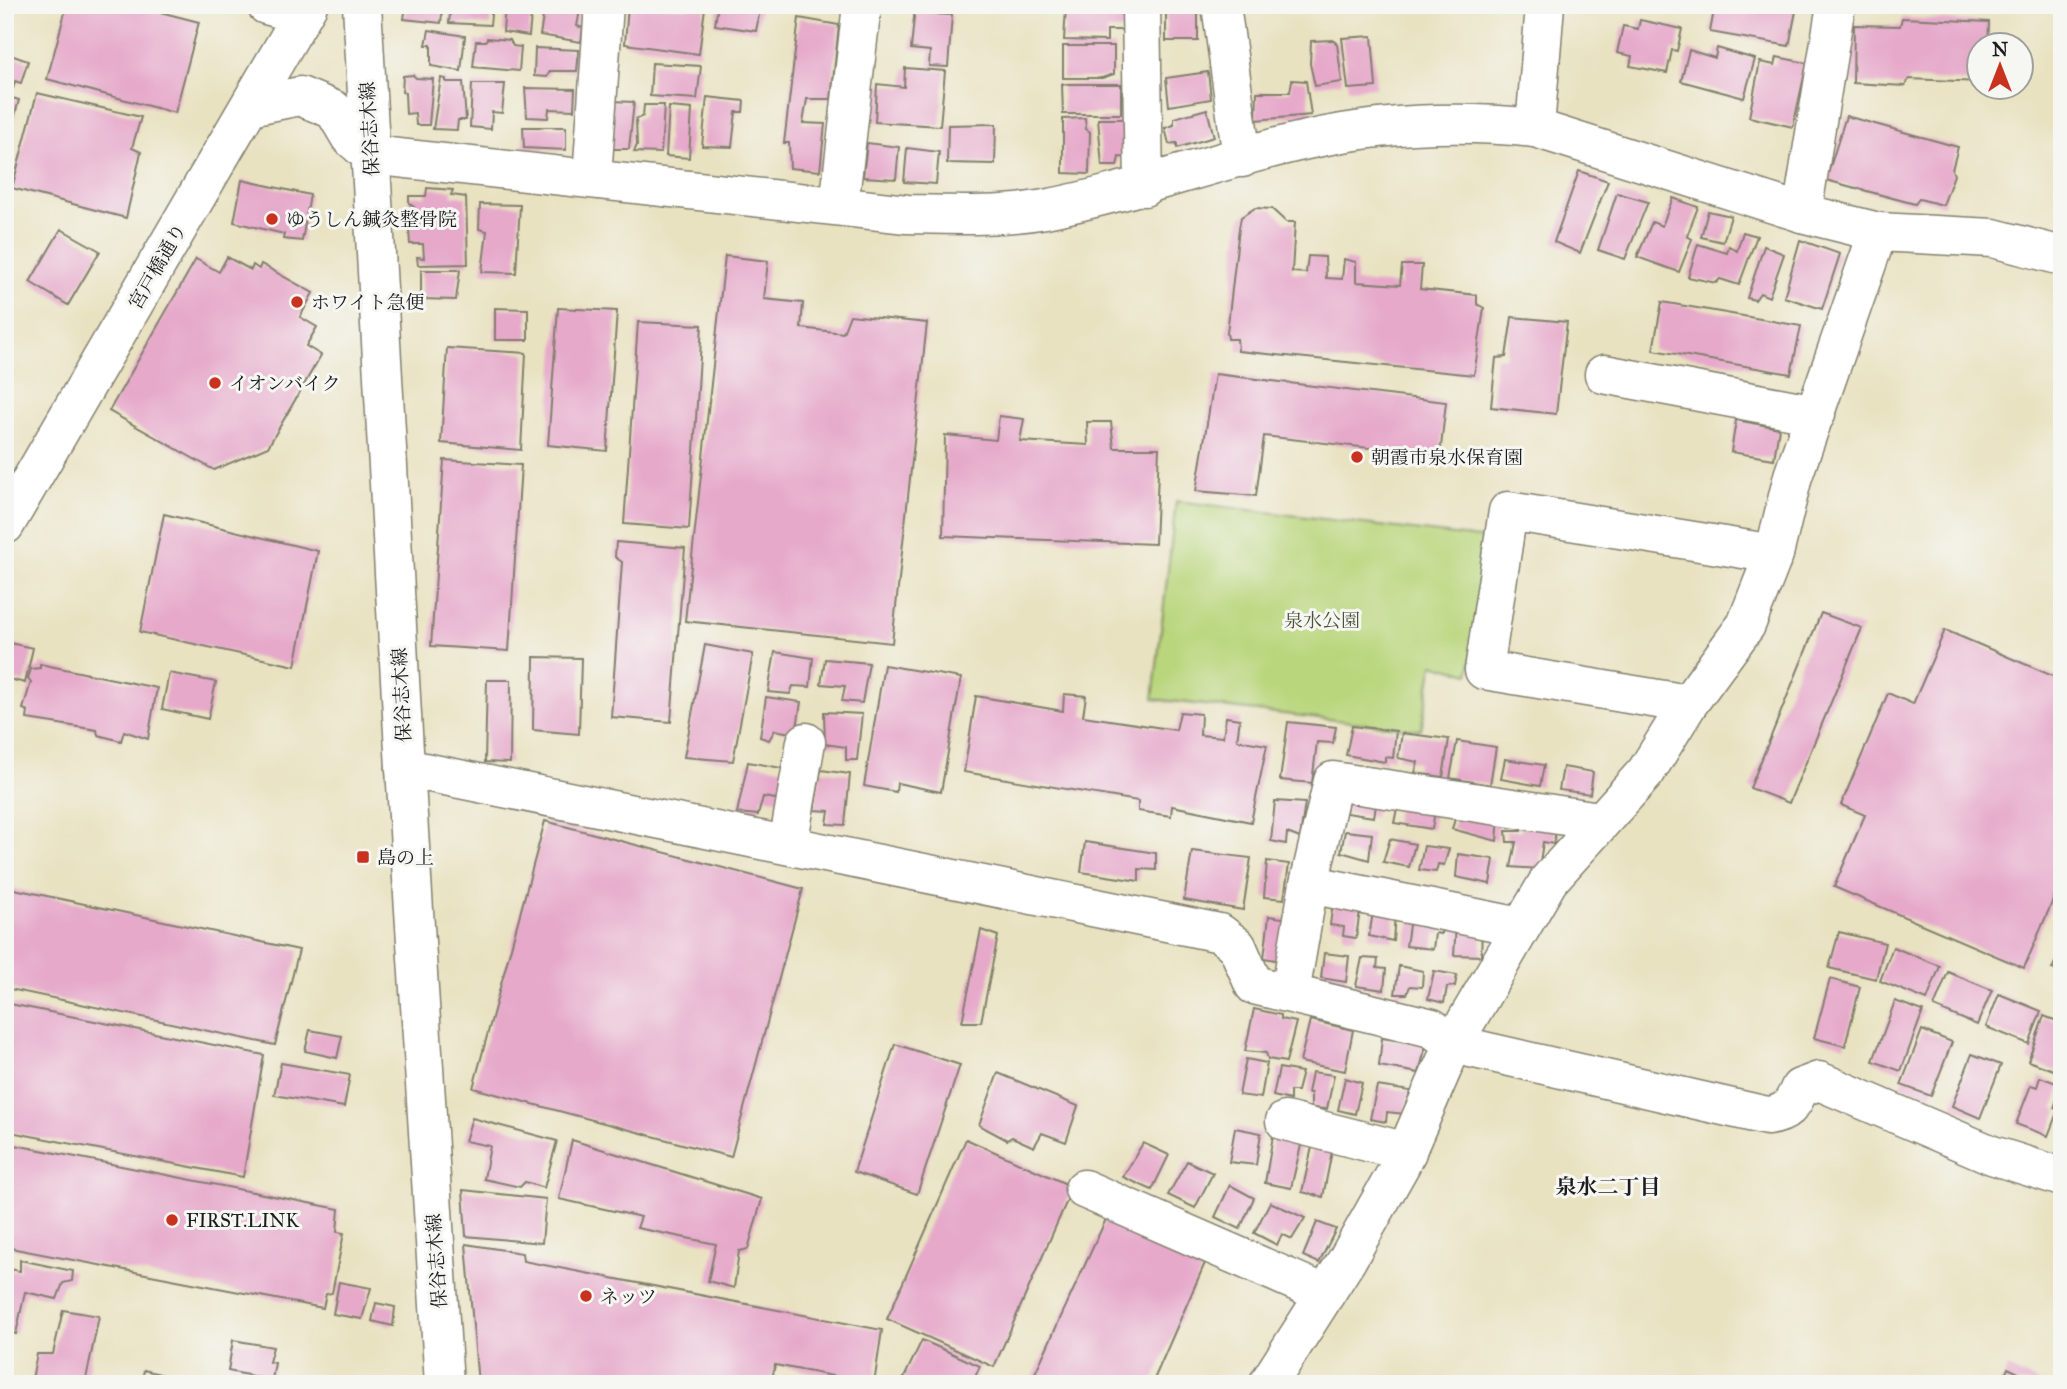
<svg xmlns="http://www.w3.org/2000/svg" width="2067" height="1389" font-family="'IM FELL Great Primer','Noto Serif JP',serif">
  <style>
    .green { fill: #b9d67c; stroke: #6a794c; stroke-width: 2 }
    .building { fill: #e6a9ca }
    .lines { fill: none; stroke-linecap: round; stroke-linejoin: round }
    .minor-casing { stroke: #827f6e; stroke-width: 41 }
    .major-casing { stroke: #827f6e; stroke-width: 41 }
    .minor { stroke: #fff; stroke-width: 38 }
    .major { stroke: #fff; stroke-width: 38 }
    .poi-dot { fill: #c8321e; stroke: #f6f6f2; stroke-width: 2.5 }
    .labels { text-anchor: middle; stroke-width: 6; stroke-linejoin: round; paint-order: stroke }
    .street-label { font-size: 19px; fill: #1c1c1c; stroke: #f6f6f2 }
    .poi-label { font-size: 19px; fill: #1c1c1c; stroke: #f6f6f2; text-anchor: start }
    .park-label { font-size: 19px; fill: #4b5439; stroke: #f6f6f2 }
    .neighbourhood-label { font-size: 21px; font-weight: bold; fill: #1c1c1c; stroke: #f6f6f2 }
  </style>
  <rect width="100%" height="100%" fill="#f6f6f2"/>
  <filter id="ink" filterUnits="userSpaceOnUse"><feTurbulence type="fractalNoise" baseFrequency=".0143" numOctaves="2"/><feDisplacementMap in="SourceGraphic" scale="14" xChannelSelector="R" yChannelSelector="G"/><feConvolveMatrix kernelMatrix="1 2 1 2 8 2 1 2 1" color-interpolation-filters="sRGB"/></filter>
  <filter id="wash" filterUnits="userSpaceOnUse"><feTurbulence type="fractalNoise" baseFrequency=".00686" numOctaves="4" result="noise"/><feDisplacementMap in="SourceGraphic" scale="28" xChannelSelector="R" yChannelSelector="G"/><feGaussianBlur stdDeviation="1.57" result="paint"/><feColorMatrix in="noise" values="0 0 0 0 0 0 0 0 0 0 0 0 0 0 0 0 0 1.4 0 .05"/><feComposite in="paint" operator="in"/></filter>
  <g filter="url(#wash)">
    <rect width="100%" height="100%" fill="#e9e2c1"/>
    <!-- green -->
    <path class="green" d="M1176,501L1488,539L1469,674L1433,664L1421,730L1153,699Z"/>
    <g id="blocks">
      <!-- building -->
      <g class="building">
        <path d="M67,5H133L199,22L175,113L47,79Z"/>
        <path d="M406,5H443L441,23L404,19Z"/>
        <path d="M451,5H492L490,25L449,23Z"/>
        <path d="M505,5H532L529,36L503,32Z"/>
        <path d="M545,5H581L577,26L583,28L581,42L540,35Z"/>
        <path d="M628,5L705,8L699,54L625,44Z"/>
        <path d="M718,5H761L756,31L715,25Z"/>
        <rect x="1166" y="5" width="32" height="36"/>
        <path d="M1715,5H1763L1796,11L1789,46L1710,32Z"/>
        <path d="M915,7L934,8L933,14L952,15L948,67L929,66L930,51L911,49Z"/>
        <path d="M1066,8H1129L1128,30H1107V41L1064,40Z"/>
        <path d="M799,18L839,25L831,99H807L803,123L825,124L820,171L790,168L789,143H784Z"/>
        <path d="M1902,18L1989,22L1988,46H1980V82L1909,79L1905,86L1853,83L1854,25L1900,26Z"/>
        <path d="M1640,20L1682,29L1677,51L1672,50L1667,73L1630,66L1632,56L1617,53L1623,26L1638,29Z"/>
        <path d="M429,30L465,36L461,71L431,66V45H426Z"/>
        <path d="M1372,36L1376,87L1348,89L1342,38Z"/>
        <path d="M487,38L510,40L513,46L521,47L519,71L473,67L476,41H486Z"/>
        <path d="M1333,40L1337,44L1342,82L1315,86L1310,64L1311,41Z"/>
        <path d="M1063,46H1114V74L1102,78H1063Z"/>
        <path d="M535,48L579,50L577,71H550L547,77L534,76Z"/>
        <path d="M1717,48L1755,59L1744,98L1681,81L1689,50L1715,58Z"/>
        <path d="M5,53L28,61L21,83L15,81L13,89L5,86Z"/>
        <path d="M1777,57L1807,63L1793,127L1749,117L1760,62L1775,65Z"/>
        <path d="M652,63L701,66L697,99L650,96Z"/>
        <path d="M905,68L945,71L940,126L875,122L877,84L904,87Z"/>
        <path d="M1208,72L1211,99L1169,106L1166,78Z"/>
        <path d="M413,75L416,78L433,79L429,125H416L415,113L406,114L405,93L402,92L403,76Z"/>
        <path d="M441,78L446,79V82H463L466,120H458L457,130L433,129Z"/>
        <path d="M1292,80L1306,81L1311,115L1256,120L1257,92H1290Z"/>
        <path d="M472,84H505L502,113L492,112L491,129L470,127Z"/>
        <path d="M1062,84H1121V114H1063Z"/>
        <path d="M525,88L575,89L574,110L549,109L548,118L527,117Z"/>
        <path d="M37,93L141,117L132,148L141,152L126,218L12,188Z"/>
        <path d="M5,96L19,100L6,147H5Z"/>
        <path d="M707,97L744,101L743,112H736L732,147L702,146Z"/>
        <path d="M611,101L634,102L629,149H608Z"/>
        <path d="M644,105H664L661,153L634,152L637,145L636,119L643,116Z"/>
        <path d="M669,107L692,109L689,158L666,156Z"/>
        <path d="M1207,109L1214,137L1177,148V143L1169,144L1165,128L1174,125V118Z"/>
        <path d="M1846,116L1958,147L1952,170L1954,175L1943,205L1919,199L1915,204L1826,180Z"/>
        <path d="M1085,118L1086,129L1090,132L1089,174L1063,173V119Z"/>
        <path d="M1098,119H1133L1132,158L1119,157L1117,166H1102Z"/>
        <path d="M996,124L995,164L947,163L948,125Z"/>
        <path d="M523,127H566V150L524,148Z"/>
        <path d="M867,143L899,147L896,179L863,177Z"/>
        <path d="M907,148L939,152L936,184L904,182Z"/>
        <path d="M1579,171L1608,181L1580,253L1554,242Z"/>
        <path d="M242,180L310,195L302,241L283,239L284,234L234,222Z"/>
        <path d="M427,188L453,190L451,195L466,197L468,264L418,265L417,257L424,258L423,244H410L408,216L413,215L414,207L409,203V196H426Z"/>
        <path d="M1617,193L1648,202L1625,259L1598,250Z"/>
        <path d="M1673,198L1698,207L1687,236L1692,239L1679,272L1637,257L1652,222L1662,226Z"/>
        <path d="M480,204L520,205L516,273L482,272L487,231L479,229Z"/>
        <path d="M1255,208L1272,209L1286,222H1295L1292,272L1306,273L1308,256L1325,257L1326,278L1342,279L1344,259L1356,262V282L1400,285L1402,265H1422L1420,289L1477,295V304L1484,308L1474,375L1238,351L1237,339H1228L1227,333L1239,228L1241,217Z"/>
        <path d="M1708,211L1731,216L1723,242L1701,237Z"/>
        <path d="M61,229L100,251L68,305L30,282Z"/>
        <path d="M1743,232L1757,236L1739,285L1720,279L1716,283L1688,277L1698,244L1727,253L1729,246L1737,251Z"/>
        <path d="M1800,240L1840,254L1822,309L1784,297Z"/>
        <path d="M1764,246L1784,254L1769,297L1760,293L1755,300L1747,298Z"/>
        <path d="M725,256L768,261L764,299L803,303L801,328L843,333L850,315L927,323L892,643L685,621Z"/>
        <path d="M227,257L251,270L253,265L259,269L261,264L313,293L300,317L317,327L306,346L321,355L268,447L214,470L109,411L196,259L219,272Z"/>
        <path d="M421,270H460L456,300L421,299Z"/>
        <path d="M1662,302L1801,326L1791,374L1653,350Z"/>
        <path d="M495,308L528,309V340H495Z"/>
        <path d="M558,308L617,311L607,451L548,445Z"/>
        <path d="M1512,317L1567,322L1556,414L1491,407L1496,358L1506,357Z"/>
        <path d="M638,322L702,325L689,529L624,524Z"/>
        <path d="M447,348L526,353L521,450L441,443Z"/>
        <path d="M1215,374L1446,402L1440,456L1264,436L1256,496L1196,491Z"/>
        <path d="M999,416L1024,419L1020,441L1088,445L1087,422H1111L1114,448H1159L1155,544L943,536L945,435L996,440Z"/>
        <path d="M1736,420L1779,428L1774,459L1731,452Z"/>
        <path d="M444,460L521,465L509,651L431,646Z"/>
        <path d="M164,514L318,551L295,666L140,632Z"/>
        <path d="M616,542L685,548L671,722L611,717L622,562L615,557Z"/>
        <path d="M1821,613L1862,628L1789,803L1750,788Z"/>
        <path d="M1945,630L2062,680V879L2024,968L1834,887L1865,815L1841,805L1888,693L1913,704Z"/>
        <path d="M5,642L33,648L25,683L5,678Z"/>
        <path d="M705,645L753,654L733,761L684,757Z"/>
        <path d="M775,652L813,658L810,687L793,686L790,694L768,692Z"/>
        <path d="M534,657L581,658L579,734L533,730Z"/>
        <path d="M825,659L869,663L862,703L842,701L845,686L821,684Z"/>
        <path d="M40,664L157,688L148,739L124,731L121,741L98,735L97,730L27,719L28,711L23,709L31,682L28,678L31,669L40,668Z"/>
        <path d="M884,665L961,678L941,792L897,783L896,792L864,786Z"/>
        <path d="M169,673L216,682L208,719L162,709Z"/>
        <path d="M487,680H511L510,763L485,762Z"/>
        <path d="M1064,694L1086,696L1083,716L1176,730L1180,712L1201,714L1200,735L1223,737L1226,717L1240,719L1237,740L1267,745L1251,822L1172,806L1171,816L1138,811V801L964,772L976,696L1063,711Z"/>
        <path d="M766,697L801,702L796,734L775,730L769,740L760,737Z"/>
        <path d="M824,712L862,714L857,760H846V747L825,744Z"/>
        <path d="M1288,722L1336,727L1333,743L1317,742L1312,783L1280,780Z"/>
        <path d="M1352,726L1396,731L1393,758L1385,757V762L1346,755Z"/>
        <path d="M1402,733L1449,739L1443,777L1415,773L1418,762L1398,758Z"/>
        <path d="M1457,741L1496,747L1490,785L1450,778Z"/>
        <path d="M1505,759L1544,765L1540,786L1501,779Z"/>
        <path d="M748,762L787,769L782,800L763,797L758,815L737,813Z"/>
        <path d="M1563,767L1593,772L1590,794L1559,790Z"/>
        <path d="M821,770L850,774L845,825L827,824L829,811L814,810Z"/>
        <path d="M1348,795L1377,800L1374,817L1346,813Z"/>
        <path d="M1275,801L1305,803L1300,838L1287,833L1286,844L1271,841Z"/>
        <path d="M1398,804L1435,811L1432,829L1394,823Z"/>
        <path d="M1499,816L1497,841L1452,829L1455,819Z"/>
        <path d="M545,821L803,889L731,1157L473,1088Z"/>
        <path d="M1522,826L1556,829L1554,844L1543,842L1539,869L1511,867L1516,842H1507L1506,831H1521Z"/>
        <path d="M1345,831L1372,834L1369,860L1341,852Z"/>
        <path d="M1390,839L1415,844L1409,867L1383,862Z"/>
        <path d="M1085,842L1156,853V870L1139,869V881L1081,872Z"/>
        <path d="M1424,846L1449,849L1444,865L1438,864L1436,872L1419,870Z"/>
        <path d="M1192,851L1251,858L1243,910L1184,900Z"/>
        <path d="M1458,854L1494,859L1490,884L1456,877Z"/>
        <path d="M1267,861L1289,864L1284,899L1264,897Z"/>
        <path d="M5,887L299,950L275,1045L5,988Z"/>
        <path d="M1333,902L1361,904L1356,938L1343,936L1344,927L1330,925Z"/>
        <path d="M1374,907L1395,913L1393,941L1369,936Z"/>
        <path d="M1269,916L1289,919L1281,961L1264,958Z"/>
        <path d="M1410,918L1444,920L1441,934L1435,933L1433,949L1406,946Z"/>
        <path d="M1456,925L1482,930L1481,956L1454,955Z"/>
        <path d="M981,930L998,936L981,1022H962Z"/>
        <path d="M1839,932L1885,943L1876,979L1829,968Z"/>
        <path d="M1893,947L1940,966L1927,1000L1880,981Z"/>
        <path d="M2062,948V973L2052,969Z"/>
        <path d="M1324,953L1349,956L1346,982L1321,978Z"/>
        <path d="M1362,958L1378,959L1377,968L1386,969L1384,990L1356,986Z"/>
        <path d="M1399,966L1423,971L1422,987L1410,986L1407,994H1395Z"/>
        <path d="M1434,971L1457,975L1455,986L1447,987L1444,1003L1428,999Z"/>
        <path d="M1948,972L1992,990L1977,1025L1934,1007Z"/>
        <path d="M1830,979L1860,987L1845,1046L1814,1038Z"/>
        <path d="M1999,994L2041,1011L2029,1044L1986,1027Z"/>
        <path d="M1895,1001L1923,1011L1901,1071L1873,1061Z"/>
        <path d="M5,1003L264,1055L243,1177L5,1131Z"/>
        <path d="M1254,1009L1281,1015V1019L1296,1022L1286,1062L1268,1059L1266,1053L1245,1051Z"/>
        <path d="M2044,1016L2062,1023V1063L2059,1072L2028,1061Z"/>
        <path d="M1310,1020L1353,1030L1345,1071L1300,1062Z"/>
        <path d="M310,1030L342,1036L337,1058L305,1051Z"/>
        <path d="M1922,1030L1952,1042L1931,1096L1901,1085Z"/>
        <path d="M1382,1038L1426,1045L1419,1073L1379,1066Z"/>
        <path d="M895,1044L960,1065L917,1194L854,1172Z"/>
        <path d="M1972,1054L2001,1065L1980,1118L1952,1106Z"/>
        <path d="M1246,1059L1267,1063L1261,1098L1239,1095Z"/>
        <path d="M281,1063L350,1075L344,1107L274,1095Z"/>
        <path d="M1279,1068L1302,1072L1297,1091H1290V1100L1273,1096Z"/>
        <path d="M1312,1072L1334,1075L1327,1109L1311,1108V1093H1308Z"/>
        <path d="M998,1073L1078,1106L1066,1142L1042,1133L1034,1147L1012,1137L1007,1140L979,1125Z"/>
        <path d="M2040,1077L2062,1085L2054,1108L2058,1110L2048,1136L2016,1124L2031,1085L2037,1087Z"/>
        <path d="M1345,1078L1362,1083L1355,1114L1338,1110Z"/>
        <path d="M1377,1086L1410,1091L1405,1114L1387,1112L1386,1122L1370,1119Z"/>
        <path d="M472,1118L557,1141L544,1188L525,1182L520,1187L484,1179L490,1146L465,1141Z"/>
        <path d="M1235,1128L1261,1133L1256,1165L1229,1162Z"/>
        <path d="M1273,1136L1302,1141L1291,1188L1265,1183Z"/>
        <path d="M966,1139L1073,1187L994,1367L887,1319Z"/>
        <path d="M572,1140L762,1199L748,1249L739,1251L734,1288L708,1281L716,1244L637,1228L641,1217L559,1199Z"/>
        <path d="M5,1143L339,1209L337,1232L344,1233L332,1293L326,1294L323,1308L5,1247Z"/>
        <path d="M1143,1143L1169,1155L1152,1190L1123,1177Z"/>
        <path d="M1312,1147L1332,1151L1323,1197L1302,1192Z"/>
        <path d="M1187,1161L1213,1173L1195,1208L1168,1195Z"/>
        <path d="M1230,1185L1254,1198L1240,1229L1215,1217Z"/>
        <path d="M463,1190L546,1199L542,1243L466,1236Z"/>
        <path d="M1270,1202L1305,1218L1292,1239L1282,1234L1277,1245L1254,1233Z"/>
        <path d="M1106,1219L1205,1263L1152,1384H1030Z"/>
        <path d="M1317,1222L1336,1229L1319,1263L1303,1256Z"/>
        <path d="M466,1244L522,1253L523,1261L882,1330L874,1384L775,1365L771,1384H478Z"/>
        <path d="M20,1260L73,1271L72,1281L63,1283L57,1299L25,1292L16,1334L5,1331V1268L20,1271Z"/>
        <path d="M339,1282L371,1288L362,1319L333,1314Z"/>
        <path d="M376,1303L395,1307L393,1326L372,1321Z"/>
        <path d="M63,1310L99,1316L85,1384H31L37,1354H53Z"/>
        <path d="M233,1340L273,1347L269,1362L275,1363L272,1380L228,1371Z"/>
        <path d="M922,1340L980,1366L972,1384H901Z"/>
        <path d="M2008,1368L2041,1384H2001Z"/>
        <path d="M144,1370L195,1383V1384H141Z"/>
      </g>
    </g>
  </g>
  <g filter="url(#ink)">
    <use href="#blocks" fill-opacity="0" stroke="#827f6e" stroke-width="2"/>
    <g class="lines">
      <!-- minor casing -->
      <g class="minor-casing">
        <g id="minor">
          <path d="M266,5L302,15"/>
          <path d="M1141,5L1144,187"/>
          <path d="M1221,5L1242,158"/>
          <path d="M251,106L300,96L334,110L350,137L371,155L907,214C953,215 1000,217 1045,209C1134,192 1219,159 1307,140C1382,123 1459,120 1535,128L1802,213L1878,232L1993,238L2062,256"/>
          <path d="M1535,128L1545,5"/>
          <path d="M592,177L604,5"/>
          <path d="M839,206L862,5"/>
          <path d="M1802,213L1836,5"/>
          <path d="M1604,374L1816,414"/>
          <path d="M5,525L308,5"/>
          <path d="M1688,704L1484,670L1508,511L1774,554"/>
          <path d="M405,768L1220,933L1237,946L1254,985L1432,1028L1453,1044L1767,1116C1787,1114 1792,1106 1800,1088L1819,1081L1992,1155L2062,1177"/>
          <path d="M788,845L806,742"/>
          <path d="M1309,884L1521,927"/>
          <path d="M1290,993L1309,884L1333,781L1599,821"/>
          <path d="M1285,1121L1407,1152"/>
          <path d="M1084,1189L1325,1294"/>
          <path d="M1268,1384L1347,1260L1401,1164L1453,1044L1549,880L1646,772L1688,704L1746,625L1774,554L1793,476L1878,232"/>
        </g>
      </g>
      <!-- major casing -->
      <g class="major-casing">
        <path id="major" d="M362,5L405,768L444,1384"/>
      </g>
      <!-- minor -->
      <use href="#minor" class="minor"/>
      <!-- major -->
      <use href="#major" class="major"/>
    </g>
  </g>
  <!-- markers -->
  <g class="poi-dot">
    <circle cx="272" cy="219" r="7"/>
    <circle cx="297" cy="302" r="7"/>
    <circle cx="215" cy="383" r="7"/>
    <circle cx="1357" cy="457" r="7"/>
    <rect x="356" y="850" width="14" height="14" rx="3.5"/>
    <circle cx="172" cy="1220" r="7"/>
    <circle cx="586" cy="1296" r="7"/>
  </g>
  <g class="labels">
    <!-- street labels -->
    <g class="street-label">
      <text transform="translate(369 129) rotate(-93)" y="7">保谷志木線</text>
      <text transform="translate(157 266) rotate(-60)" y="7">宮戸橋通り</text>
      <text transform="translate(401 695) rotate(-93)" y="7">保谷志木線</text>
      <text transform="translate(436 1261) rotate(-94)" y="7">保谷志木線</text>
    </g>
    <!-- poi labels -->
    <g class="poi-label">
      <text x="286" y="226">ゆうしん鍼灸整骨院</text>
      <text x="311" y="309">ホワイト急便</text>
      <text x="229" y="390">イオンバイク</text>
      <text x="1371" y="464">朝霞市泉水保育園</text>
      <text x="377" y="864">島の上</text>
      <text x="186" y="1227">FIRST.LINK</text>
      <text x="600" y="1303">ネッツ</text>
    </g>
    <!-- park labels -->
    <g class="park-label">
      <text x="1322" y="627">泉水公園</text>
    </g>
    <!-- neighbourhood labels -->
    <g class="neighbourhood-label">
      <text x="1608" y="1194">泉水二丁目</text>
    </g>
  </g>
  <!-- margin -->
  <rect width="2067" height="1389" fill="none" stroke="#f6f6f2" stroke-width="28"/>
  <!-- north arrow -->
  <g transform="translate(2000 66)"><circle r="33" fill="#f6f6f2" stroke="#9f9f9c" stroke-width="2"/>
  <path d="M0-5L12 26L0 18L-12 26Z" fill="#c8321e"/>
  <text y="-10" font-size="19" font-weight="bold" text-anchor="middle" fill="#1c1c1c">N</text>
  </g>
</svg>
